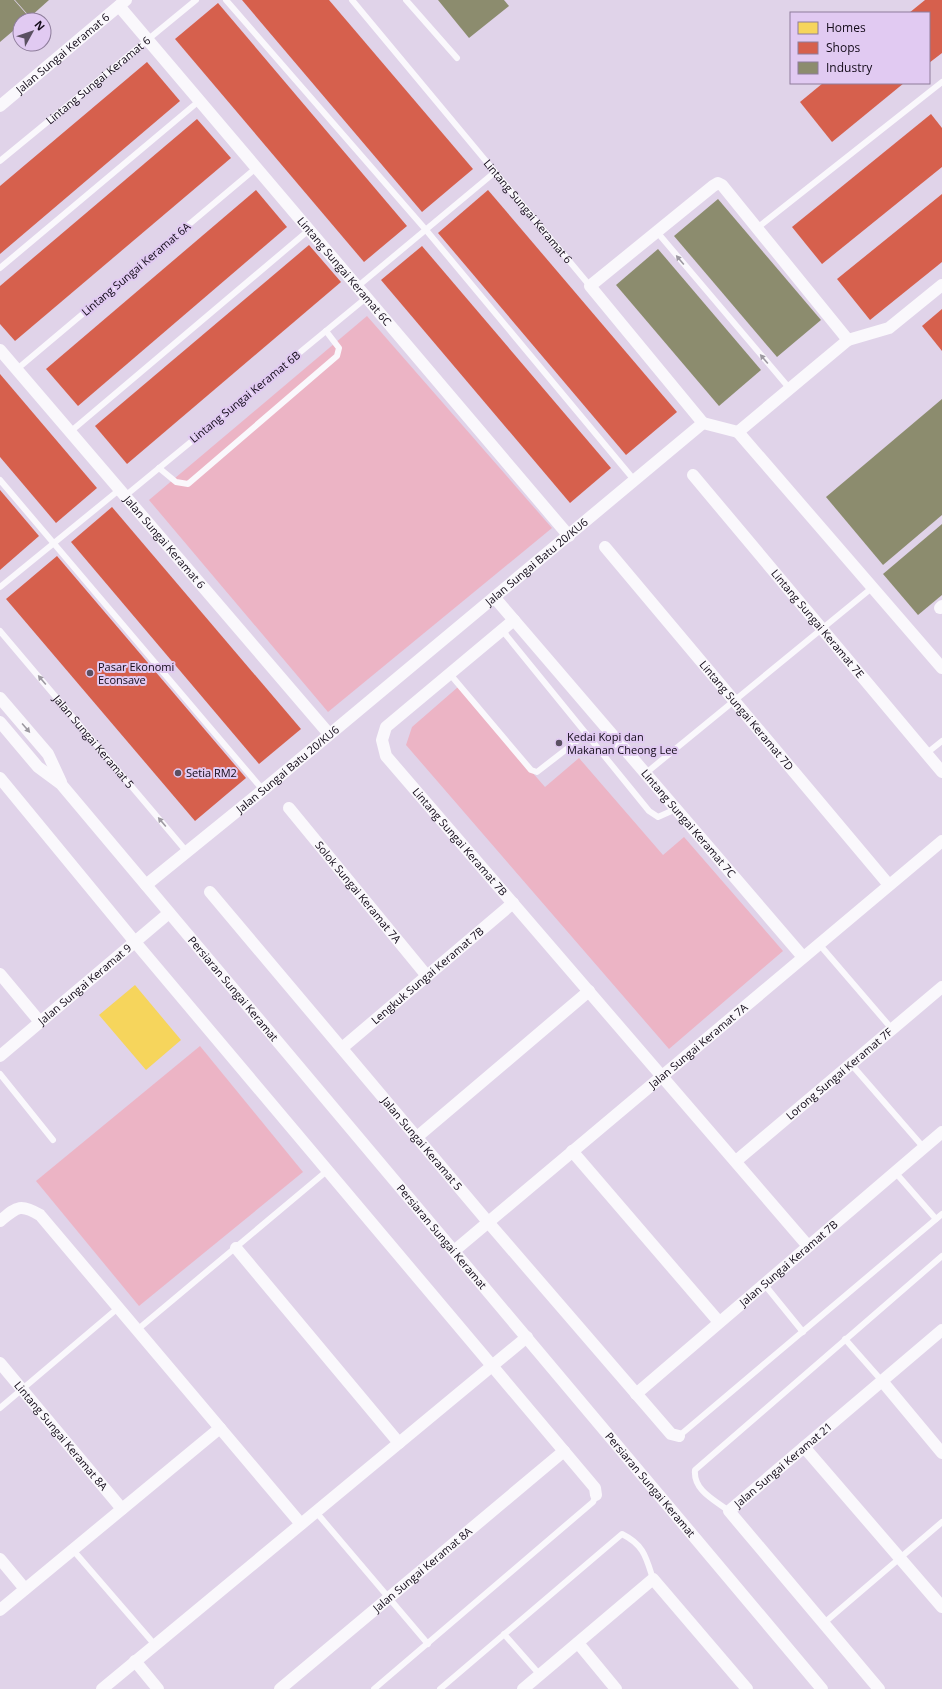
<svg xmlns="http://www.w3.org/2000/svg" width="942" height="1689" font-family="'Open Sans',sans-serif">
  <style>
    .green { fill: #ecb4c5 }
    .homes { fill: #f6d55c }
    .shops { fill: #d6604d }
    .industry { fill: #8c8c6e }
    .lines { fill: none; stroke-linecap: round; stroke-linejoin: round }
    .lane { stroke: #faf8fc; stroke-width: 6 }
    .street { stroke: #faf8fc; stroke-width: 12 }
    .oneway { fill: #9d99a1 }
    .poi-dot { fill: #5a5061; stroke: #e1caf2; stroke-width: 1.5 }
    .labels { text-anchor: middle; stroke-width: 4; stroke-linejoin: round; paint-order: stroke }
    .street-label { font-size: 11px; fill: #120a18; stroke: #e1caf2 }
    .poi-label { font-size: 11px; fill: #120a18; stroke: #e1caf2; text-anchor: start }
  </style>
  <rect width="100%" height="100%" fill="#e0d3e9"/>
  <!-- green -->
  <g class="green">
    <path d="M367,316L552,528L328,712L149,500Z"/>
    <path d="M458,687L545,787L579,758L663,855L684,837L783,951L669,1049L406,745L412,727Z"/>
    <path d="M200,1046L303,1172L139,1306L36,1181Z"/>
  </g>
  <!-- homes -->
  <path class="homes" d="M135,985L181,1040L146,1070L99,1015Z"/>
  <!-- shops -->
  <g class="shops">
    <path d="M242,0H329L473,169L422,212Z"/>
    <path d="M925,0H942V53L929,63V13H909Z"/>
    <path d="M218,3L407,226L364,262L175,39Z"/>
    <path d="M147,62L180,101L0,254V186Z"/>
    <path d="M823,83H904L832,142L800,102Z"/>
    <path d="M931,114L942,128V167L822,264L792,227Z"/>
    <path d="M197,119L231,158L15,341L0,324V286Z"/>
    <path d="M256,190L287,227L78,406L46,369Z"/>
    <path d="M488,190L677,412L626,455L438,233Z"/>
    <path d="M942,194V262L870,320L837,279Z"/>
    <path d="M309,245L341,282L127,464L95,426Z"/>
    <path d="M422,246L611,468L570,503L381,280Z"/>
    <path d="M942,309V351L922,326Z"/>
    <path d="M0,374L97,488L56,523L0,457Z"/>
    <path d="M0,490L39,536L0,570Z"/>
    <path d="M112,507L301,729L259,764L71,542Z"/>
    <path d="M57,556L246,778L195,821L6,599Z"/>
  </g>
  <!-- industry -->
  <g class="industry">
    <path d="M0,0H14L29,17L26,20H20V25L0,42Z"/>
    <path d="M15,0H49L30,17Z"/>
    <path d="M438,0H504L509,6L469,38Z"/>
    <path d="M718,199L821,320L777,357L674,236Z"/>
    <path d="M658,249L761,370L719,406L616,285Z"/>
    <path d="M942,399V515L883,565L826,497Z"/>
    <path d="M942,524V595L918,615L883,574Z"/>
  </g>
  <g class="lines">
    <!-- lane -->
    <g class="lane">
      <path d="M226,0L426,230L635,481"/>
      <path id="s1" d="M352,0L590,286"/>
      <path d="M406,0L457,58"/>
      <path id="s2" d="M0,161L196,0"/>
      <path d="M757,228L942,82"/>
      <path d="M657,232L790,389"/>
      <path d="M0,268L199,101"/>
      <path d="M357,287L495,172"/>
      <path d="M16,370L256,168"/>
      <path d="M70,432L309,230"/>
      <path d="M159,468L176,482L188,484L337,356L339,348L326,331"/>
      <path d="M0,480L263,790"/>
      <path d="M125,496L366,298"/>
      <path d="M0,587L119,490"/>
      <path d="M502,630L649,811L658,817L676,809"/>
      <path id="s3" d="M0,631L187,852"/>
      <path d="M449,673L531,770L537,772L586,734"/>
      <path d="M927,753L942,741"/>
      <path d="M646,773L873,587"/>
      <path d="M819,944L892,1029"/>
      <path d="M851,1064L924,1148"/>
      <path d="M0,1074L53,1140"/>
      <path d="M895,1172L936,1219"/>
      <path d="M764,1284L803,1332"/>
      <path d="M137,1330L328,1170"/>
      <path d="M845,1339L882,1381"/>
      <path d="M0,1408L118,1308"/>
      <path d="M679,1436L942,1214"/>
      <path d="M729,1511C714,1500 693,1490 695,1470L942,1256"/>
      <path d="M316,1512L428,1644"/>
      <path d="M73,1550L155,1645"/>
      <path d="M824,1623L942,1522"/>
      <path d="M504,1634L540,1675"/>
      <path d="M374,1689L593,1502L596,1495"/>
      <path d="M440,1689L622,1534C644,1545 646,1557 653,1579"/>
    </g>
    <!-- street -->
    <g class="street">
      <path id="s4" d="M119,6L569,536"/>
      <path id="s5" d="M0,106L126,0"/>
      <path id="s6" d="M0,350L329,734"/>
      <path d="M703,423L590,286L713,186L718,183L722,185L848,340"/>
      <path d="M703,423L738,432"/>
      <path d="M738,432L942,668"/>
      <path d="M738,432L848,340L889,328L942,285"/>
      <path id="s7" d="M693,475L942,772"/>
      <path id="s8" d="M605,547L889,885"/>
      <path id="s9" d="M495,598L803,957"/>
      <path d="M940,608L942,606"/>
      <path id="s10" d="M514,620L386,727L382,740L386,756L808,1246"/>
      <path d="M0,698L48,754L61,782"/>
      <path id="s11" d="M0,722L38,767L61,784L822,1689"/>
      <path d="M0,778L135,942L595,1488L596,1495"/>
      <path id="s12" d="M289,808L427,976"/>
      <path id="s13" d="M146,885L263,790L703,423"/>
      <path id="s14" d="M210,892L488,1222L671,1434L679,1436"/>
      <path d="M0,974L40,1022"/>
      <path id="s15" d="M342,1048L513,903"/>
      <path id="s16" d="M0,1056L169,913"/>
      <path d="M417,1137L589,991"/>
      <path d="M572,1151L719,1322"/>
      <path id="s17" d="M736,1161L942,987"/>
      <path d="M0,1221C17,1207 20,1203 40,1215L301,1524"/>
      <path d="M236,1248L399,1443"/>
      <path id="s18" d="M454,1251L942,841"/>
      <path id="s19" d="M0,1363L122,1509"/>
      <path d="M882,1381L942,1453"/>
      <path id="s20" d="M636,1394L942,1132"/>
      <path d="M804,1447L942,1607"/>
      <path d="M0,1559L25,1589"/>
      <path d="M0,1610L220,1428"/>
      <path d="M578,1643L616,1689"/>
      <path d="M135,1661L158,1689"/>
      <path d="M102,1689L527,1337"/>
      <path id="s21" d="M280,1689L564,1451"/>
      <path d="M523,1689L653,1579L747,1689"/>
      <path id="s22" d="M879,1689L729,1511L942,1330"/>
    </g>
  </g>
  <!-- one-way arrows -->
  <defs><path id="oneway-solid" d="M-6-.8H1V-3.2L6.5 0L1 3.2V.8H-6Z"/></defs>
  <g class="oneway">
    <use href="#oneway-solid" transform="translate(680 260) rotate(-130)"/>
    <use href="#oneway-solid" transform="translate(764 359) rotate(-130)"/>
    <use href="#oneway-solid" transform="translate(42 680) rotate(-130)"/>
    <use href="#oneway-solid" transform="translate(26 728) rotate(49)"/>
    <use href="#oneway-solid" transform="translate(162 822) rotate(-130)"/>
  </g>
  <!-- markers -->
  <g class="poi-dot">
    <circle cx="90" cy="673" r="4"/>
    <circle cx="559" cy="743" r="4"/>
    <circle cx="178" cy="773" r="4"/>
  </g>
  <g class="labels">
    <!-- street labels -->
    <g class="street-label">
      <text dy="4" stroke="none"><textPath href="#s5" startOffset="82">Jalan Sungai Keramat 6</textPath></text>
      <text dy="4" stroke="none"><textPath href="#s2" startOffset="127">Lintang Sungai Keramat 6</textPath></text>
      <text dy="4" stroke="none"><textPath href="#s1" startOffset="275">Lintang Sungai Keramat 6</textPath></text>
      <text transform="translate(136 269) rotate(-40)" y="4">Lintang Sungai Keramat 6A</text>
      <text dy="4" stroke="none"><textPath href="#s4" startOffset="348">Lintang Sungai Keramat 6C</textPath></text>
      <text transform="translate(245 397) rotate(-39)" y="4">Lintang Sungai Keramat 6B</text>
      <text dy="4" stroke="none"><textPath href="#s6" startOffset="253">Jalan Sungai Keramat 6</textPath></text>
      <text dy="4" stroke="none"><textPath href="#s13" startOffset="507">Jalan Sungai Batu 20/KU6</textPath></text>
      <text dy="4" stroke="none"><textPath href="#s7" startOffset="194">Lintang Sungai Keramat 7E</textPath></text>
      <text dy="4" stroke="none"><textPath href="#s8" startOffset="220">Lintang Sungai Keramat 7D</textPath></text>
      <text dy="4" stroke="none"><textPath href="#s3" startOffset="145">Jalan Sungai Keramat 5</textPath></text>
      <text dy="4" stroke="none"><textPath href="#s13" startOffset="183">Jalan Sungai Batu 20/KU6</textPath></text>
      <text dy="4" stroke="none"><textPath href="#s9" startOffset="297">Lintang Sungai Keramat 7C</textPath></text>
      <text dy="4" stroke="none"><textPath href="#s10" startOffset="310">Lintang Sungai Keramat 7B</textPath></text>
      <text dy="4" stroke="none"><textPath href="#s12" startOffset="109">Solok Sungai Keramat 7A</textPath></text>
      <text dy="4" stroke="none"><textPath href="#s15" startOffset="112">Lengkuk Sungai Keramat 7B</textPath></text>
      <text dy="4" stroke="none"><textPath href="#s16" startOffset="111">Jalan Sungai Keramat 9</textPath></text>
      <text dy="4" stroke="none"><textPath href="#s11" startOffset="355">Persiaran Sungai Keramat</textPath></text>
      <text dy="4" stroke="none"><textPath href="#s18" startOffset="319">Jalan Sungai Keramat 7A</textPath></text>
      <text dy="4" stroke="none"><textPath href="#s17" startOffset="135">Lorong Sungai Keramat 7F</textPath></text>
      <text dy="4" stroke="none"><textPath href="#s14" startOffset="329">Jalan Sungai Keramat 5</textPath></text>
      <text dy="4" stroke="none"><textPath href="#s11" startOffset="679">Persiaran Sungai Keramat</textPath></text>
      <text dy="4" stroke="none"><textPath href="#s20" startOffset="201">Jalan Sungai Keramat 7B</textPath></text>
      <text dy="4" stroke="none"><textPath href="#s19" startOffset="95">Lintang Sungai Keramat 8A</textPath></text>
      <text dy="4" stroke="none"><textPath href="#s22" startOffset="304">Jalan Sungai Keramat 21</textPath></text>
      <text dy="4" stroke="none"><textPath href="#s11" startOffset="1003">Persiaran Sungai Keramat</textPath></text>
      <text dy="4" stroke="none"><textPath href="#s21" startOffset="186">Jalan Sungai Keramat 8A</textPath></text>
    </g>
    <!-- poi labels -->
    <g class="poi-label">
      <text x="98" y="671">Pasar Ekonomi<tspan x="98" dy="13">Econsave</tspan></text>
      <text x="567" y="741">Kedai Kopi dan<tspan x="567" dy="13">Makanan Cheong Lee</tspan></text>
      <text x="186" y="777">Setia RM2</text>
    </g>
  </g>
  <!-- legend -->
  <rect x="790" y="12" width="140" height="72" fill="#e1caf2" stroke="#8e7d9b"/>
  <rect x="798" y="22" width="20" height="12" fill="#f6d55c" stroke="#8e7d9b"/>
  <text x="826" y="32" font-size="12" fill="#120a18">Homes</text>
  <rect x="798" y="42" width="20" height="12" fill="#d6604d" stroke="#8e7d9b"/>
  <text x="826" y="52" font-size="12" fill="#120a18">Shops</text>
  <rect x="798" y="62" width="20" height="12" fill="#8c8c6e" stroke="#8e7d9b"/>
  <text x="826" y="72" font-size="12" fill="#120a18">Industry</text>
  <!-- north arrow -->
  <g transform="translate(32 32) rotate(50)"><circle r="19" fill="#e1caf2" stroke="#8e7d9b"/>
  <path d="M0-3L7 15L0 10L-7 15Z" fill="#5a5061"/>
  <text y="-6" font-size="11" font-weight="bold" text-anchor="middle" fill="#120a18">N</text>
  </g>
</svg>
